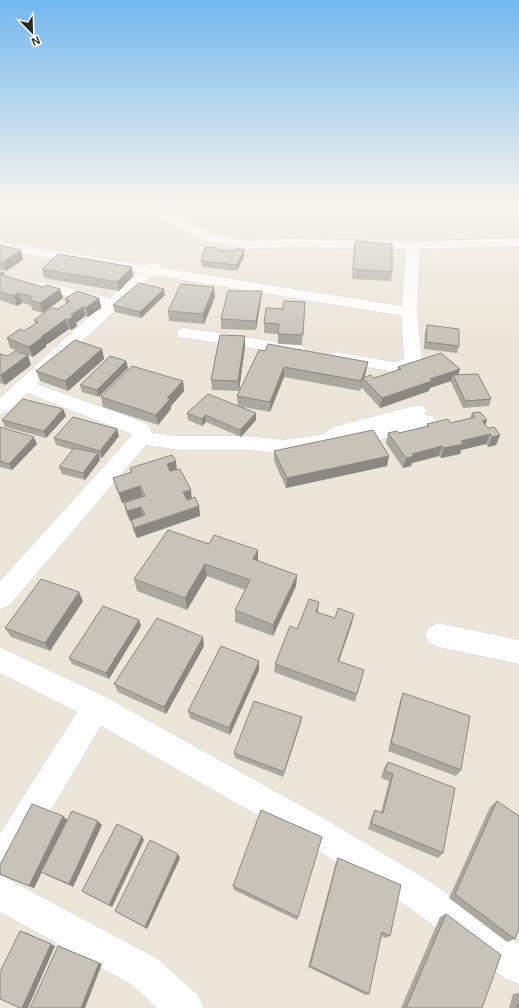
<svg xmlns="http://www.w3.org/2000/svg" width="519" height="1008" font-family="Helvetica,sans-serif">
  <style>
    .lines { fill: none; stroke-linecap: round; stroke-linejoin: round }
    .minor-casing { stroke: #cecfe3; stroke-width: 1 }
    .tertiary-casing { stroke: #cecfe3; stroke-width: 1 }
    .minor { fill: #fff; fill-rule: evenodd }
    .tertiary { fill: #fff; fill-rule: evenodd }
    .wall { fill: #aba89f }
    .shaded-wall { fill: #8b8882 }
    .building { fill: #c7c3b9; stroke: #8b8882 }
  </style>
  <rect width="100%" height="100%" fill="#ece6d9"/>
  <g class="lines">
    <!-- minor casing -->
    <g class="minor-casing">
      <g id="minor">
        <path d="M134,199H148L190,223L215,235L246,241L288,239L413,241L418,242L420,245L418,248L413,249L288,247L246,249L206,241L180,229L136,202Z"/>
        <path d="M154,262L159,263L161,266L159,269L37,384L141,421L149,426L152,433L179,436H248L284,440L324,434L333,427L417,405L424,407L427,411L424,415L433,416L436,421L433,426L345,449L330,447L284,454L248,450H179L146,445L9,606L0,609V581L131,436L132,434L27,393L7,412L0,414V398L103,304L34,289L31,286L34,283L39,281L107,297L109,299L149,263Z"/>
        <path d="M409,307L415,309L417,312L422,359L413,368L396,372L338,362L332,361L329,357L332,353L338,352L393,362L399,361L404,358L401,312L403,309Z"/>
        <path d="M185,328L296,345L302,346L305,350L302,354L296,355L179,337L177,333L179,329Z"/>
        <path d="M438,623L519,640V664L438,647L429,643L425,635L429,627Z"/>
        <path d="M0,647L106,697L318,815L428,880L519,944V984L506,979L404,904L296,837L101,726L12,876L6,878L158,959L198,995L204,1008H157L132,985L0,912V833L77,712L0,673Z"/>
      </g>
    </g>
    <!-- tertiary casing -->
    <g class="tertiary-casing">
      <path id="tertiary" d="M519,238V246L420,249L417,312L415,315L409,317L0,250V242L402,306L406,245L408,242Z"/>
    </g>
    <!-- minor -->
    <use href="#minor" class="minor"/>
    <!-- tertiary -->
    <use href="#tertiary" class="tertiary"/>
  </g>
  <!-- wall -->
  <g class="wall">
    <path d="M355,241L392,272L391,281L352,279Z"/>
    <path d="M0,245L23,260L6,271L0,270Z"/>
    <path d="M217,248V250L234,251L244,256L237,271L202,267L201,261Z"/>
    <path d="M42,269L133,276L119,291L44,278Z"/>
    <path d="M0,272L4,273L5,277L43,287L60,289L63,298L43,313L32,310L31,305L22,303L17,306L0,300Z"/>
    <path d="M165,295L141,318L115,312L113,305Z"/>
    <path d="M215,297L204,324L169,321L168,311Z"/>
    <path d="M99,298L101,308L88,317L85,316L76,323L77,326L71,330L69,329L46,345V347L33,357L10,348L7,338L24,331L35,324L34,320L58,309L66,304L65,299Z"/>
    <path d="M261,300L256,330L221,329V319Z"/>
    <path d="M305,302L302,345L278,344V334L264,333V323L283,309Z"/>
    <path d="M427,325L459,346L457,353L424,349L425,332Z"/>
    <path d="M245,336V346L239,391L212,390L211,380Z"/>
    <path d="M102,349L104,359L68,391L40,381L36,371Z"/>
    <path d="M259,350L366,372L364,377L374,378L397,371L398,367L460,369L458,375L491,399L489,406L463,408L451,382V381L430,388L429,391L380,408L361,387L360,391L284,377L270,412L238,406L237,396Z"/>
    <path d="M0,354L31,365L5,385L0,383Z"/>
    <path d="M126,361L128,368L99,397L82,392L80,385Z"/>
    <path d="M183,381L184,391L171,406V409L158,425L103,407L101,397Z"/>
    <path d="M63,409L66,416L46,438L5,427L2,420Z"/>
    <path d="M187,413H256V420L241,437L206,422L202,426L188,420Z"/>
    <path d="M472,413L487,420L485,425L488,428L500,435L496,445L488,447L486,444L461,450L460,454L441,458L439,456L412,463L411,466L403,468L386,443L388,433H399L426,427L427,424L451,423L470,418Z"/>
    <path d="M0,427L37,444L12,470L0,467Z"/>
    <path d="M119,436L102,458L99,457L100,460L85,480L62,474L59,467L73,450L56,445L54,438Z"/>
    <path d="M274,451L389,456L387,466L286,488L274,461Z"/>
    <path d="M130,468L177,469L192,498L199,506L200,516L137,538L133,530L131,521H130L126,513L124,503L142,497L122,503L116,488L113,478L131,473Z"/>
    <path d="M258,550V561L297,575L296,586L273,636L235,622V610L245,590L207,576L187,610L137,591L134,579Z"/>
    <path d="M83,601L50,651L11,637L5,628Z"/>
    <path d="M318,611L317,613L335,618L352,623L339,661L364,670L355,702L274,672L275,664L297,629Z"/>
    <path d="M139,620L141,626L109,679L72,664L69,658Z"/>
    <path d="M204,646L166,714L118,692L114,684Z"/>
    <path d="M259,670L230,735L190,718L188,711Z"/>
    <path d="M403,693L461,770L456,776L388,751L400,701Z"/>
    <path d="M302,717L301,722L283,777L235,758L234,753Z"/>
    <path d="M388,762L443,853L438,858L368,829L372,816L375,810L381,812L389,781L381,778L384,768Z"/>
    <path d="M497,801L515,939L507,942L449,898L490,807Z"/>
    <path d="M63,816L67,820L52,850L102,825L73,887L46,875L42,872L34,888L0,875V865Z"/>
    <path d="M322,837L297,920L234,890L233,886Z"/>
    <path d="M144,840L112,907L86,894L82,891Z"/>
    <path d="M180,858L147,929L118,913L115,911Z"/>
    <path d="M338,858L390,936L386,938L381,936L369,994L366,995L308,967L336,862Z"/>
    <path d="M446,914L482,1008H401L440,917Z"/>
    <path d="M519,993V1008H509L513,994Z"/>
  </g>
  <!-- shaded-wall -->
  <g class="shaded-wall">
    <path d="M160,199H178L161,201Z"/>
    <path d="M21,250L23,260L6,271L3,262Z"/>
    <path d="M244,250V256L237,271V265Z"/>
    <path d="M132,267L133,276L119,291L117,282Z"/>
    <path d="M214,287L215,297L204,324L203,314Z"/>
    <path d="M60,289L63,298L43,313L40,303Z"/>
    <path d="M164,289L165,295L141,318L140,312Z"/>
    <path d="M262,291L261,300L256,330V321Z"/>
    <path d="M18,293L22,303L17,306L14,296Z"/>
    <path d="M99,298L101,308L88,317L86,308Z"/>
    <path d="M83,307L85,316L76,323L77,326L71,330L68,320L71,315Z"/>
    <path d="M66,319L69,329L46,345V347L33,357L29,347L41,337Z"/>
    <path d="M245,336V346L239,391L238,381Z"/>
    <path d="M102,349L104,359L68,391L65,381Z"/>
    <path d="M28,355L31,365L5,385L1,375Z"/>
    <path d="M126,361L128,368L99,397L97,390Z"/>
    <path d="M368,362L366,372L364,379L363,378L360,391L361,381Z"/>
    <path d="M284,367V377L270,412V402Z"/>
    <path d="M460,369L457,379L453,375L451,381L430,388L429,391L380,408L382,398L430,379Z"/>
    <path d="M183,381L184,391L171,406V409L158,425L156,415L167,398Z"/>
    <path d="M63,409L66,416L46,438L44,431Z"/>
    <path d="M256,413V420L241,437L240,430Z"/>
    <path d="M205,415L206,422L202,426V419Z"/>
    <path d="M487,420L484,430L482,421Z"/>
    <path d="M117,429L119,436L102,458L100,451Z"/>
    <path d="M490,434L486,444L461,450L460,454L441,458L444,448L461,441Z"/>
    <path d="M500,435L496,445L488,447L492,437Z"/>
    <path d="M34,437L37,444L12,470L9,464Z"/>
    <path d="M442,446L439,456L412,463L411,466L403,468L406,458L412,454Z"/>
    <path d="M98,453L100,460L85,480L83,473Z"/>
    <path d="M389,456L387,466L286,488L287,478Z"/>
    <path d="M176,461L177,471L168,474L167,464Z"/>
    <path d="M140,486L142,496L122,503L119,493Z"/>
    <path d="M191,490L192,500L184,502L183,492Z"/>
    <path d="M199,506L200,516L137,538L134,528Z"/>
    <path d="M141,507L143,517L130,521L127,511Z"/>
    <path d="M258,550V562L253,559Z"/>
    <path d="M205,564L207,576L187,610L185,598Z"/>
    <path d="M297,575L296,586L273,636V625Z"/>
    <path d="M79,592L83,601L50,651L45,643Z"/>
    <path d="M319,602L318,611L314,621L316,612Z"/>
    <path d="M354,614L352,623L336,670L338,661Z"/>
    <path d="M139,620L141,626L109,679L106,673Z"/>
    <path d="M203,637L204,646L166,714L164,707Z"/>
    <path d="M259,661V670L230,735L229,728Z"/>
    <path d="M302,717L301,722L283,777L284,772Z"/>
    <path d="M63,816L67,820L34,888L29,886Z"/>
    <path d="M98,821L102,825L73,887L69,884Z"/>
    <path d="M142,836L144,840L112,907L109,905Z"/>
    <path d="M178,854L180,858L147,929L145,927Z"/>
    <path d="M25,932L55,946L28,1008H22Z"/>
    <path d="M58,946L102,964L85,1008H81Z"/>
  </g>
  <!-- building -->
  <g class="building">
    <path d="M355,241L392,244V272L353,269Z"/>
    <path d="M0,245L21,250L3,262L0,261Z"/>
    <path d="M206,247L217,248L216,250L234,251L235,249L244,250L237,265L201,261Z"/>
    <path d="M58,254L132,267L117,282L42,269Z"/>
    <path d="M0,272L4,273L1,275L43,287L47,285L60,289L40,303L29,300L33,297L18,293L14,296L0,292Z"/>
    <path d="M139,283L164,289L140,312L113,305Z"/>
    <path d="M181,284L214,287L203,314L168,311Z"/>
    <path d="M77,291L99,298L86,308L83,307L71,315L74,316L68,320L66,319L41,337H43L29,347L7,338L20,329L24,331L38,322L34,320L52,308L58,309L70,301L65,299Z"/>
    <path d="M228,291H262L256,321L221,319Z"/>
    <path d="M284,301L305,302L303,335L278,334L279,324L264,323L266,308L283,309Z"/>
    <path d="M427,325L459,329V346L426,342Z"/>
    <path d="M220,335L245,336L238,381L211,380Z"/>
    <path d="M75,340L102,349L65,381L36,371Z"/>
    <path d="M268,344L368,362L361,381L284,367L270,402L237,396L259,350L265,351Z"/>
    <path d="M15,351L28,355L1,375L0,374V354L8,356Z"/>
    <path d="M441,353L460,369L430,379L432,381L382,398L363,378L371,375L374,378L401,369L398,367Z"/>
    <path d="M110,356L126,361L97,390L80,385Z"/>
    <path d="M132,366L183,381L167,398L170,399L156,415L101,397Z"/>
    <path d="M478,374L491,399L465,401L453,375Z"/>
    <path d="M208,394L256,413L240,430L205,415L202,419L187,413Z"/>
    <path d="M23,399L63,409L44,431L2,420Z"/>
    <path d="M480,412L487,420L482,421L488,428L494,427L500,435L492,437L490,434L461,441L464,444L444,448L442,446L412,454L414,456L406,458L388,433L397,431L399,433L429,426L427,424L448,419L451,423L475,417L472,413Z"/>
    <path d="M73,417L117,429L100,451L54,438Z"/>
    <path d="M0,427L34,437L9,464L0,461Z"/>
    <path d="M373,430L389,456L287,478L274,451Z"/>
    <path d="M74,448L98,453L83,473L59,467Z"/>
    <path d="M172,455L176,461L167,464L170,471L180,469L191,490L183,492L187,500L195,497L199,506L134,528L131,520L145,515L141,507L127,511L124,503L145,496L140,486L119,493L113,478L132,472L130,468Z"/>
    <path d="M168,530L209,544L214,535L258,550L253,559L297,575L273,625L235,610L250,580L205,564L185,598L134,579Z"/>
    <path d="M41,579L79,592L45,643L5,628Z"/>
    <path d="M309,599L319,602L316,612L335,618L338,608L354,614L338,661L364,670L357,694L275,664L290,626L297,629Z"/>
    <path d="M103,606L139,620L106,673L69,658Z"/>
    <path d="M157,618L203,637L164,707L114,684Z"/>
    <path d="M221,646L259,661L229,728L188,711Z"/>
    <path d="M403,693L470,716L461,770L391,743Z"/>
    <path d="M254,701L302,717L284,772L234,753Z"/>
    <path d="M388,762L455,788L443,853L371,823L375,810L383,813L393,774L385,771Z"/>
    <path d="M497,801L519,816V928L515,939L455,894Z"/>
    <path d="M32,804L63,816L29,886L0,874V865Z"/>
    <path d="M261,810L322,837L298,917L233,886Z"/>
    <path d="M72,811L98,821L69,884L41,872Z"/>
    <path d="M117,824L142,836L109,905L82,891Z"/>
    <path d="M150,840L178,854L145,927L115,911Z"/>
    <path d="M338,858L401,885L390,936L382,932L369,994L310,966Z"/>
    <path d="M446,914L501,955L482,1008H406Z"/>
    <path d="M20,931L51,944L22,1008H20L0,999V972Z"/>
    <path d="M58,946L99,963L81,1008H30Z"/>
    <path d="M519,1002V1008H517Z"/>
  </g>
  <!-- sky -->
  <linearGradient id="sky" x2="0" y2="1"><stop stop-color="#73b7ed"/><stop offset="0.59" stop-color="#f6f4ee"/><stop offset="1" stop-color="#f6f4ee" stop-opacity="0"/></linearGradient>
  <rect width="519" height="340" fill="url(#sky)"/>
  <!-- north arrow -->
  <g transform="translate(32 32) rotate(157)" stroke="#ffffff" stroke-width="3" paint-order="stroke">
  <path d="M0-3L7 15L0 10L-7 15Z" fill="#292929"/>
  <text y="-6" font-size="11" font-weight="bold" text-anchor="middle" fill="#292929">N</text>
  </g>
</svg>
